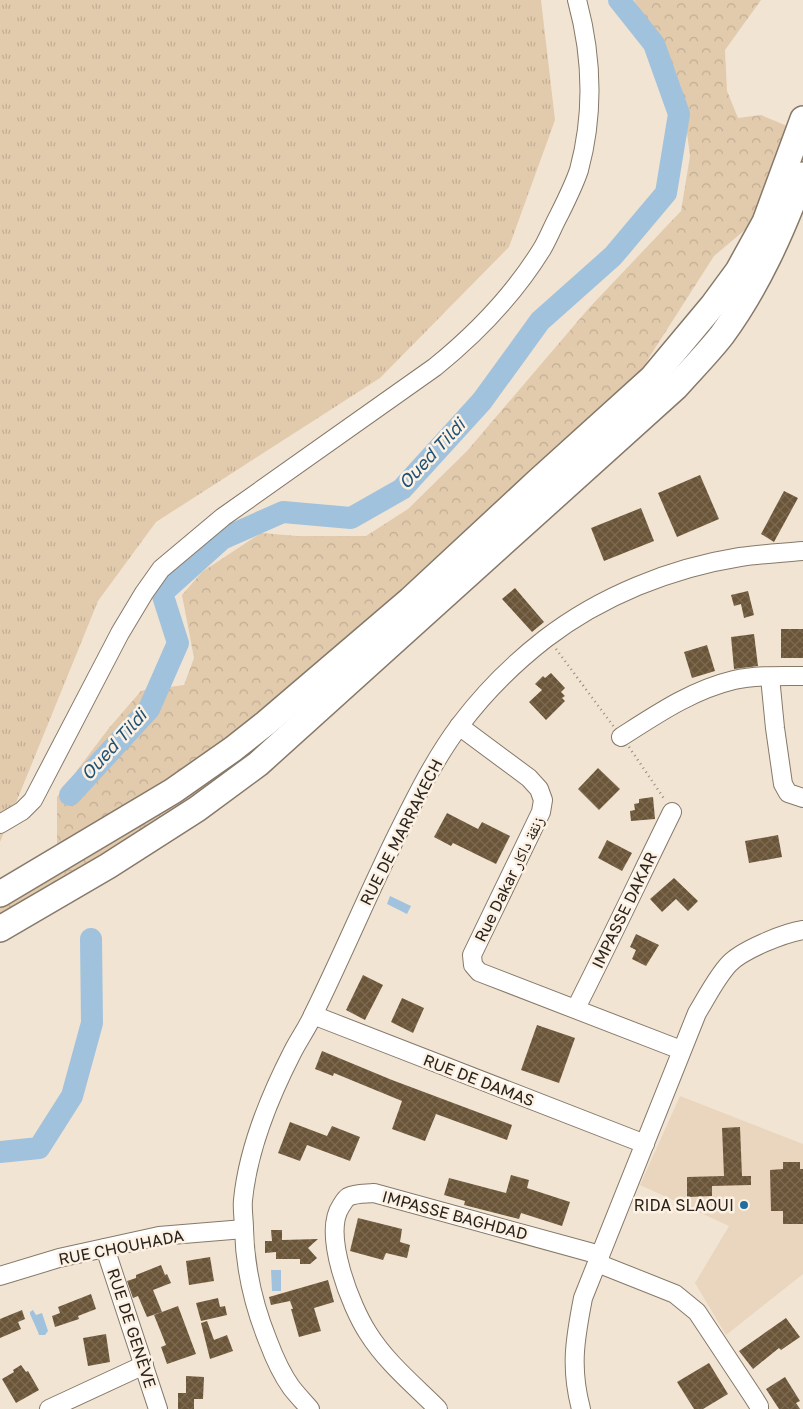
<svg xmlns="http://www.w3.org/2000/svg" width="803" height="1409" font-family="'Golos Text','Noto Naskh Arabic',sans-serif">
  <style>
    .built { fill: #ead6be }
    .grass { fill: url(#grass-tufts) }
    .forest { fill: url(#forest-crowns) }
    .water { fill: #a1c2dd }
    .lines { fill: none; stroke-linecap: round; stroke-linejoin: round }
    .river { stroke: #a1c2dd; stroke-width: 22 }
    .building { fill: url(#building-cross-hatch) }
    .minor-casing { stroke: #867969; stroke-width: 20 }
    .highway-casing { stroke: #867969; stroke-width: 28 }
    .path { stroke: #938a7d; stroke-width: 2.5; stroke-dasharray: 1 4; stroke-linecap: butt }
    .minor { stroke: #fff; stroke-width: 18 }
    .highway { stroke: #fff; stroke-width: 25 }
    .poi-dot { fill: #206da0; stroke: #fdf1e3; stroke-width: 2 }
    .labels { text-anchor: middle; stroke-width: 5; stroke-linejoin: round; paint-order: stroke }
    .street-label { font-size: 16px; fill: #29241d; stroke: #fdf1e3 }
    .poi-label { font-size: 16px; fill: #29241d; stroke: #fdf1e3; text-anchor: end }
    .water-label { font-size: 18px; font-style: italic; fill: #1e5276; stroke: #fdf1e3 }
  </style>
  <defs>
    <pattern id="grass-tufts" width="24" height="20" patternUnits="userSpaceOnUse" patternTransform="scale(1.25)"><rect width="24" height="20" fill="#e2caac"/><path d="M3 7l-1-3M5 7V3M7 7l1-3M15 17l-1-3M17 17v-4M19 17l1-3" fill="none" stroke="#c2ad94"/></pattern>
    <pattern id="forest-crowns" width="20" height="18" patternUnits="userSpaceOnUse" patternTransform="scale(1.25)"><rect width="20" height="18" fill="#e2caac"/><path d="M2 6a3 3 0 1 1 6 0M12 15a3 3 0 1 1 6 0" fill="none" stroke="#c2ad94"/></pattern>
    <pattern id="building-cross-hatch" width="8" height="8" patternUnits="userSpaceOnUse" patternTransform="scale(1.25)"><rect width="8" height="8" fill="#6b5538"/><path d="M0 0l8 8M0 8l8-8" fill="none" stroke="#7c6a52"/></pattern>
  </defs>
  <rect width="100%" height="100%" fill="#f2e4d2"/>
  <!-- built -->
  <path class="built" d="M680,1096L803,1144V1274L726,1335L695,1283L729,1226L640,1185Z"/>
  <!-- grass -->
  <path class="grass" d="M0,0H541L555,120L509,247L380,378L156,522L98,601L0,842Z"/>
  <!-- forest -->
  <path class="forest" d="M634,0H761L725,50L727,91L738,118L761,115L787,126L774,180L752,224L714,256L650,356L617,417L499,532L229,771L110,853L0,917V890L57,849V797L109,728L141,691L184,685L194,658L182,595L202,572L261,533L297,536H366L408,509L467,451L589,308L681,211L690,156L681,86Z"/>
  <!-- water -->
  <g class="water">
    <path d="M390,896L411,906L407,914L387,904Z"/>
    <path d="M271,1270H281V1291H272Z"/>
    <path d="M33,1310L36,1315L42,1313L48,1331L45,1335H39L38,1332L30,1314V1312Z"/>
  </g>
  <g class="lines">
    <!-- river -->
    <g class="river">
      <path d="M70,795L149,709L178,643L162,593L222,539L283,512L351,518L402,489L482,401L540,321L613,256L666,193L679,114L654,44L619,0"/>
      <path d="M0,1152L39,1148L72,1096L92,1023L91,939"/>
    </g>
  </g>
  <!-- building -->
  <g class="building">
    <path d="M700,475L719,519L677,537L658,493Z"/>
    <path d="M784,491L798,498L774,542L761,534Z"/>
    <path d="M641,508L654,541L604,561L591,528Z"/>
    <path d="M515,588L544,622L532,632L502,599Z"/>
    <path d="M748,591L754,615L744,618L741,604L734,606L731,595Z"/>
    <rect x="781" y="629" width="22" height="29"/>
    <path d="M754,634L758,666L734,669L731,637Z"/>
    <path d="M707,645L715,671L692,678L684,652Z"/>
    <path d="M551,673L565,688L561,692L565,696L562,698L565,701L546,720L529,702L542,690L535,684L543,676L545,678Z"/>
    <path d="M598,768L620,789L599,810L578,789Z"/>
    <path d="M653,797L655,819L631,821L630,811L635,810L634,804L639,803V799Z"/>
    <path d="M447,813L478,829L482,822L510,836L496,864L453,843L451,846L434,837Z"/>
    <path d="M778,835L782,857L749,863L745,841Z"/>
    <path d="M607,840L632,853L622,871L598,858Z"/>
    <path d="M674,878L698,901L688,911L676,899L662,912L650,899Z"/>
    <path d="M636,934L659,945L646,966L632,959L636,950L630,947Z"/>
    <path d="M363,975L383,985L365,1020L346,1010Z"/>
    <path d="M402,998L424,1008L413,1033L391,1022Z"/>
    <path d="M537,1025L575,1038L559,1083L521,1070Z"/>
    <path d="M322,1051L392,1080L512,1125L507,1140L436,1114L425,1141L392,1129L402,1101L334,1073L333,1076L315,1069Z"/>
    <path d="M290,1122L327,1136L332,1126L360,1137L350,1161L307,1145L300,1161L278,1153Z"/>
    <path d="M740,1127L742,1176H751V1185L712,1186V1196L687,1197V1177L724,1176L722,1128Z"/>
    <path d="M783,1162H800V1169H803V1224H783V1211H771L770,1170L783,1169Z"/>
    <path d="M511,1175L529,1180L527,1188L570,1202L562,1226L521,1213L519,1219L464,1205L465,1201L444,1195L449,1178L506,1193Z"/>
    <path d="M358,1218L402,1229L400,1242L410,1245L407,1258L386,1253L383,1260L350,1251Z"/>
    <path d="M271,1230H282V1240L318,1239L308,1248L317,1258L310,1264H300V1259H276V1252L265,1253V1241H272Z"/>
    <path d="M210,1257L214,1281L189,1285L186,1261Z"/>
    <path d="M161,1265L165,1275L167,1274L171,1283L153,1290L162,1312L147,1317L138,1296L133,1298L127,1281L136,1278V1275Z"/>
    <path d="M328,1280L334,1302L314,1308L321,1331L299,1337L291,1309H293L290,1301L271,1305L269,1297Z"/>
    <path d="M91,1294L96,1309L78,1316L79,1319L55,1327L52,1316L60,1313L58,1307Z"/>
    <path d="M218,1298L220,1307L225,1306L227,1315L201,1321L196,1303Z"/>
    <path d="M178,1306L196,1354L167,1364L161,1347L166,1345L154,1315Z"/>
    <path d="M22,1310L25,1319L18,1322L21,1329L0,1338V1319Z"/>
    <path d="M786,1318L800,1337L781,1350L779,1348L753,1369L739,1351Z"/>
    <path d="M207,1321L214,1340L227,1335L233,1351L210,1359L201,1323Z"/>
    <path d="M106,1334L110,1362L88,1366L83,1338Z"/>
    <path d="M709,1363L728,1394L703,1409H694L677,1382Z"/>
    <path d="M21,1365L26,1372L28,1371L39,1390L16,1403L2,1379L14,1372L13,1370Z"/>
    <path d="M186,1376L204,1377L203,1399H194V1409H178V1393H186Z"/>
    <path d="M785,1377L800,1401L796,1403L800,1409H779L766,1389Z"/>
  </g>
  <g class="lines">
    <!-- minor casing -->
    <g class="minor-casing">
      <g id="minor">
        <path d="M770,677L775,728L783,784L788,793L803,798"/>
        <path d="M459,726L529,778L539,789L543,800L541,812L472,955L473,965L479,972L681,1050"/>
        <path d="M621,737C657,714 692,690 734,680C756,675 781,676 803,676"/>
        <path d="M0,824L22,811L33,800L120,633L144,593L161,569L223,517L435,367C477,333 513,296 542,249C548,239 553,226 559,215C566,201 574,185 579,170C594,114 592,55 577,0"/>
        <path d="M576,1008C609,943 640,877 672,812"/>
        <path d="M313,1015L645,1144"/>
        <path d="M105,1248L158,1409"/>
        <path d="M597,1263L675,1294L697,1312L752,1395L759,1406V1409"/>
        <path d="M0,1276L59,1258L159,1236L244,1229"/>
        <path d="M49,1409L144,1365"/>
        <path d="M310,1409C304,1402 297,1395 291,1387C281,1373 274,1357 268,1341C253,1304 245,1269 244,1229C244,1219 242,1209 243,1200C248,1149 269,1098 292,1053C299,1039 308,1027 314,1013C343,954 368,894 397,835C416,797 435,758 460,725C484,693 513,664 545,639C601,596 671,568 740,557C761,554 782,553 803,551"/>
        <path d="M438,1409C414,1385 386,1362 368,1333C351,1307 322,1234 341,1206C343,1203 345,1199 348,1197C356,1193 366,1194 374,1193L600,1255"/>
        <path d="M581,1409C570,1368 575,1339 583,1298L697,1013C707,997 716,978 729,964C742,950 784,933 803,930"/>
      </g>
    </g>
    <!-- highway casing -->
    <g class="highway-casing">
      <g id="highway">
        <path d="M0,894L173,791L233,749L266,723L410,600L537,482L652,378L713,305L738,271L765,222L803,119"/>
        <path d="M0,929L108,866L197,809L258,764L676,387C691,370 708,353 722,335C758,286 782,231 803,175"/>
      </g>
    </g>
    <!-- path -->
    <g class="path">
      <path d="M556,649L614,727"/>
      <path d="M629,747L665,800"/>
    </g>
    <!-- minor -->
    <use href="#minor" class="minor"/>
    <!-- highway -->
    <use href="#highway" class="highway"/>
  </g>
  <!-- markers -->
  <circle class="poi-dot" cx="744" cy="1205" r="5"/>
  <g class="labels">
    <!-- street labels -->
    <g class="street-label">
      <text transform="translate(401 832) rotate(-63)" y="6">RUE DE MARRAKECH</text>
      <text transform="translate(509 879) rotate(-64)" y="6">Rue Dakar زنقة داكار</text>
      <text transform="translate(624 910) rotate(-64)" y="6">IMPASSE DAKAR</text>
      <text transform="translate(479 1080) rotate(21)" y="6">RUE DE DAMAS</text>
      <text transform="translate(455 1215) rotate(15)" y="6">IMPASSE BAGHDAD</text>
      <text transform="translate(121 1247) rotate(-11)" y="6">RUE CHOUHADA</text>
      <text transform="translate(132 1328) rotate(72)" y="6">RUE DE GENÈVE</text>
    </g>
    <!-- poi labels -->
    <g class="poi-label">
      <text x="734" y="1211">RIDA SLAOUI</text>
    </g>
    <!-- water labels -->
    <g class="water-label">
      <text transform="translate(432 454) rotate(-47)" y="6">Oued Tildi</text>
      <text transform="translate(114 745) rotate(-48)" y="6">Oued Tildi</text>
    </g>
  </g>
</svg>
